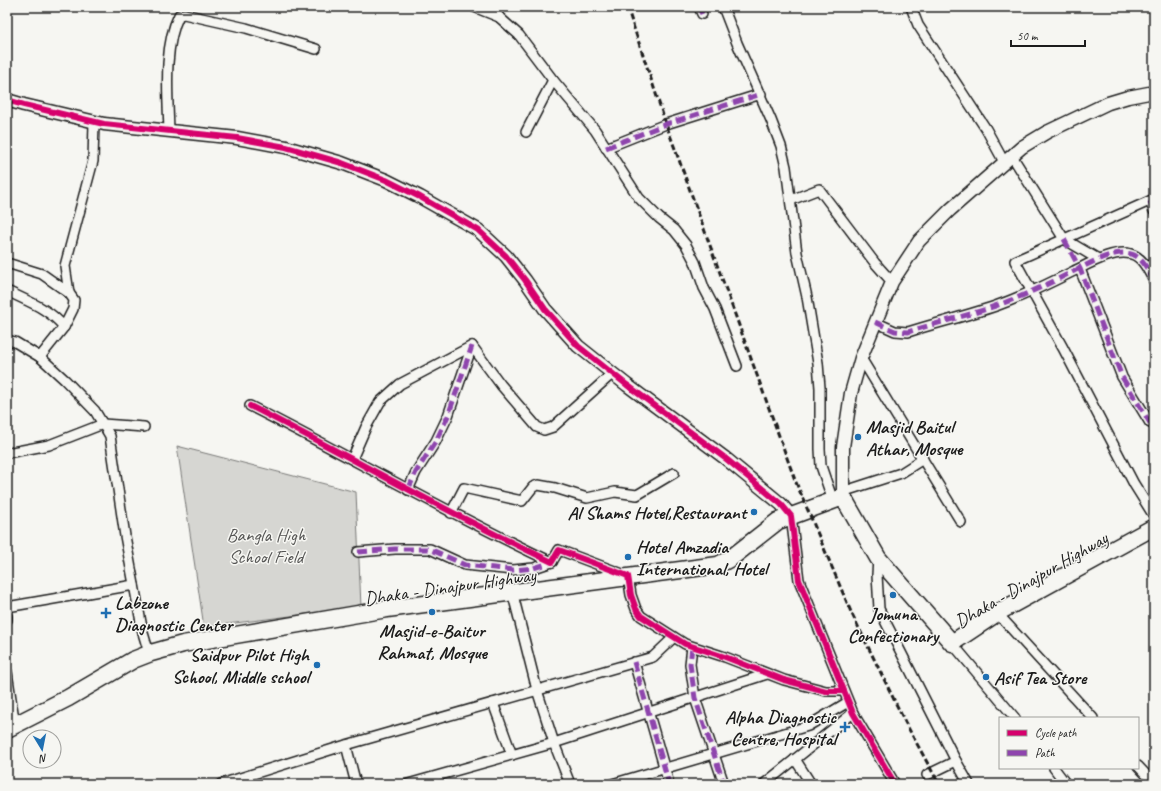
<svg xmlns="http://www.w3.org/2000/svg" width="1161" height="791" font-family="Caveat,sans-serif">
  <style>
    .green { fill: #d6d6d2; stroke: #797977 }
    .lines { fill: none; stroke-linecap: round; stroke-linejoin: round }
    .street-casing { stroke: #1c1c1c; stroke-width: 12 }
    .secondary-casing { stroke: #1c1c1c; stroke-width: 15 }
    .highway-casing { stroke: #1c1c1c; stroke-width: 19 }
    .street { stroke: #f6f6f2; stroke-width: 9 }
    .secondary { stroke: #f6f6f2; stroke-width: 12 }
    .highway { stroke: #f6f6f2; stroke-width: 16 }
    .rail { stroke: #1c1c1c; stroke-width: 3; stroke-dasharray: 6 3; stroke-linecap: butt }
    .quiet { stroke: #8e44ad; stroke-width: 5; stroke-dasharray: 10 5; stroke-linecap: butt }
    .cycleway-casing { stroke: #f6f6f2; stroke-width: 8 }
    .cycleway { stroke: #d6006c; stroke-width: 6 }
    .poi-dot { fill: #1f6fb2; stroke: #f6f6f2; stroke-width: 1.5 }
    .labels { text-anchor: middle; stroke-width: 3; stroke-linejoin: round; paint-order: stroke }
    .poi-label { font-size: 19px; font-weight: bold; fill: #1c1c1c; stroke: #f6f6f2; text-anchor: start }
    .park-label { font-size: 19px; fill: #545453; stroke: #f6f6f2 }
    .street-label { font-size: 19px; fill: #1c1c1c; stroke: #f6f6f2 }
  </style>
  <rect width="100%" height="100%" fill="#f6f6f2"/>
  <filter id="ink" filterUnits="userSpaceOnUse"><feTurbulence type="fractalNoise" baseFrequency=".025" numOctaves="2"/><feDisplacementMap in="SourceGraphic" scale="8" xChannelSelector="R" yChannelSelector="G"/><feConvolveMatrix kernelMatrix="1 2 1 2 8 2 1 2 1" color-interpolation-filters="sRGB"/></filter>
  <g filter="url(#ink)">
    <!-- green -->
    <path class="green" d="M177,446L356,492L361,607L204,627Z"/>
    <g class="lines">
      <!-- street casing -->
      <g class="street-casing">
        <g id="street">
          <path d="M474,7L499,17"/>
          <path d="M491,7L500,18L519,35L553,80L595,130L639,198L659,218L674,230L686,245L695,262L704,288L715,309L737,366"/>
          <path d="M699,7L702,14"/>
          <path d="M723,7L737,43L771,120L781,146L786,167L797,253L807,297L818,363L820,388V449L821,466L833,501"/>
          <path d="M911,7L918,25L986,129L1004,162"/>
          <path d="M169,131C168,96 163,47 179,15L184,14L246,28L316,49"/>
          <path d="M526,132L553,80"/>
          <path d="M606,148L666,124L761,94"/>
          <path d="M1012,156L1064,239L1098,259"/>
          <path d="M1154,199L1015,261L1063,348L1134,484L1154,516"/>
          <path d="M791,200L819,189L875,263L892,282"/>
          <path d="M1150,201L1154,211"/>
          <path d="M7,263L42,274L69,293L65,266L93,161L94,122"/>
          <path d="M1080,269L1122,377L1150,423"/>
          <path d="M7,291C27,301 50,309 64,327L40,357"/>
          <path d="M875,322L895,331L908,332C939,322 971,315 1001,304C1026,295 1050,283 1074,271C1089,264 1114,249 1131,254C1143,257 1149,272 1154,281"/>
          <path d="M64,327L73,309L74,300L69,293"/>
          <path d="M7,340L15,342L40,357L65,380L95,411L110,436L125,536L143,633L149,653H151"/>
          <path d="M861,358L961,522"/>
          <path d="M250,406C351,457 449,514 552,562L559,550L628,576L631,595L636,609L641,616L685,644L725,657L784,680L826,691H843"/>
          <path d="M7,453L49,445L103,424L144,427"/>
          <path d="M352,459L366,427L380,402L400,384L472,346L501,385L537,427L544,430L553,427L613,373"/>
          <path d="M408,490L416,472L436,441L448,416L472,346"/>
          <path d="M842,492L901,473L923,459"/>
          <path d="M451,513L464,488L522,501L533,487L538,485L555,488L587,498L615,492L637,495L674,473"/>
          <path d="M791,516L799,580L853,713L895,784"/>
          <path d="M358,552L395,549H430L465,565L513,570L534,568L552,562"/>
          <path d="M878,558L877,575L879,609L956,761L969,784"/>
          <path d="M512,591L537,690L554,743L570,784"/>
          <path d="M7,607L134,585"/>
          <path d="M997,613L1093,718"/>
          <path d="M7,616V620"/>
          <path d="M952,643L1015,718"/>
          <path d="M692,647L690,664L695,698L724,784"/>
          <path d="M634,662L669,784"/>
          <path d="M7,672L15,726"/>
          <path d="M493,703L512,755"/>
          <path d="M346,745L356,784"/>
          <path d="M795,759L811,784"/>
          <path d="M1138,766L1154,783"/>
          <path d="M1054,768L1066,784"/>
          <path d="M927,775L956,761"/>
          <path d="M221,784L346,745L653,657L673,638"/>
          <path d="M408,784L554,743L767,674"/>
          <path d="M612,784L808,726L848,702"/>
          <path d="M764,784L853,713"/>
        </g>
      </g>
      <!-- secondary casing -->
      <g class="secondary-casing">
        <g id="secondary">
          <path d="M7,100L24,105L104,124L237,138L286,147L342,163L386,180L420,197L478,230L506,256L525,280L545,309L578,346L627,385L725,458L781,504L791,516"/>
          <path d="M843,497V447L851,393L861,358L892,282L919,241L950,210L1022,147L1047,132L1108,103L1128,97L1154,92"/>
        </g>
      </g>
      <!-- highway casing -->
      <g class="highway-casing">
        <path id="highway" d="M7,729L68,698L133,660L151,653L183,644L387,609L718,565L731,558L778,521L843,497L878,558L952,643L997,613L1154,527"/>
      </g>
      <!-- street -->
      <use href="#street" class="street"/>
      <!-- secondary -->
      <use href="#secondary" class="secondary"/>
      <!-- highway -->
      <use href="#highway" class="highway"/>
      <!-- rail -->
      <path class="rail" d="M627,7L666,124L795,480L851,612L905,722L939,784"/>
      <!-- quiet -->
      <g class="quiet">
        <path d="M699,7L702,14"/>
        <path d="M606,148L666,124L761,94"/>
        <path d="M1150,201L1154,211"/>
        <path d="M1064,239L1080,269L1122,377L1150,423"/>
        <path d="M875,322L895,331L908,332C939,322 971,315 1001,304C1026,295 1050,283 1074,271C1089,264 1114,249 1131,254C1143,257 1149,272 1154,281"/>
        <path d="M408,490L416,472L436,441L448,416L472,346"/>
        <path d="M358,552L395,549H430L465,565L513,570L534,568L552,562"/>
        <path d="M692,647L690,664L695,698L724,784"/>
        <path d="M634,662L669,784"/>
      </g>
      <!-- cycleway casing -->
      <g class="cycleway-casing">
        <g id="cycleway">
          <path d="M7,100L24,105L104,124L237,138L286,147L342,163L386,180L420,197L478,230L506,256L525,280L545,309L578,346L627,385L725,458L781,504L791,516L799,580L853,713L895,784"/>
          <path d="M250,406C351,457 449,514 552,562L559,550L628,576L631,595L636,609L641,616L685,644L725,657L784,680L826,691H843"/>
        </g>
      </g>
      <!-- cycleway -->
      <use href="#cycleway" class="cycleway"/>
    </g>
  </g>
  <!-- markers -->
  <g class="poi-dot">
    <circle cx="858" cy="437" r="4"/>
    <circle cx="754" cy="512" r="4"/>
    <circle cx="628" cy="557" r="4"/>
    <circle cx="893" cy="595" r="4"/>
    <circle cx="432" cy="612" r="4"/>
    <path d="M104 607h4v4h4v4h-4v4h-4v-4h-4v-4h4z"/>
    <circle cx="317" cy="665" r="4"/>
    <circle cx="986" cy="677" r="4"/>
    <path d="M843 721h4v4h4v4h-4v4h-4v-4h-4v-4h4z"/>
  </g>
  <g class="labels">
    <!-- poi labels -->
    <g class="poi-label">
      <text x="866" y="433">Masjid Baitul<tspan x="866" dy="22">Athar, Mosque</tspan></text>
      <text x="746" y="519" text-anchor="end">Al Shams Hotel,Restaurant</text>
      <text x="636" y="553">Hotel Amzadia<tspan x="636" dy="22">International, Hotel</tspan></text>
      <text x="115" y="609">Labzone<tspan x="115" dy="22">Diagnostic Center</tspan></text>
      <text x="893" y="620" text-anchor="middle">Jomuna<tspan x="893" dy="22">Confectionary</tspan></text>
      <text x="432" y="637" text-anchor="middle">Masjid-e-Baitur<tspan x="432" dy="22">Rahmat, Mosque</tspan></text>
      <text x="309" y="661" text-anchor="end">Saidpur Pilot High<tspan x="309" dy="22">School, Middle school</tspan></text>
      <text x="994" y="684">Asif Tea Store</text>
      <text x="836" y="723" text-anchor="end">Alpha Diagnostic<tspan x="836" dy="22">Centre, Hospital</tspan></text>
    </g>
    <!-- park labels -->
    <g class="park-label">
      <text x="266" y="541">Bangla High<tspan x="266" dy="22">School Field</tspan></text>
    </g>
    <!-- street labels -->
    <g class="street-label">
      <text transform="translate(1031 579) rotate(-30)" y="7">Dhaka - Dinajpur Highway</text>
      <text transform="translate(450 586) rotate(-8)" y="7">Dhaka - Dinajpur Highway</text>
    </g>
  </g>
  <!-- margin -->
  <rect width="1161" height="791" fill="none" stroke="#f6f6f2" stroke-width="24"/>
  <rect x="12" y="12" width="1137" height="767" fill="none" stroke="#1c1c1c" stroke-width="1.5" filter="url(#ink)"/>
  <!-- legend -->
  <rect x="999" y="717" width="140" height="52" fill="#f6f6f2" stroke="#9f9f9c"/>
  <rect x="1007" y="730" width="20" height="6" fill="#d6006c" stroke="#9f9f9c"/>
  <text x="1035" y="737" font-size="12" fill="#1c1c1c">Cycle path</text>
  <rect x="1007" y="750" width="20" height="6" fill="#8e44ad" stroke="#9f9f9c"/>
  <text x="1035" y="757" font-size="12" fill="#1c1c1c">Path</text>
  <!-- north arrow -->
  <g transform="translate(42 749) rotate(170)"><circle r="19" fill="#f6f6f2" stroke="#9f9f9c"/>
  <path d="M0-3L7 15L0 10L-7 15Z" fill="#1f6fb2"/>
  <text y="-6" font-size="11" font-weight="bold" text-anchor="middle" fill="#1c1c1c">N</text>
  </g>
  <!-- scale -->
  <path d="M1011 40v6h74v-6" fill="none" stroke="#1c1c1c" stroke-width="2"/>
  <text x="1017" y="40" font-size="12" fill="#1c1c1c" stroke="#f6f6f2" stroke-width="3" paint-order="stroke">50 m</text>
</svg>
